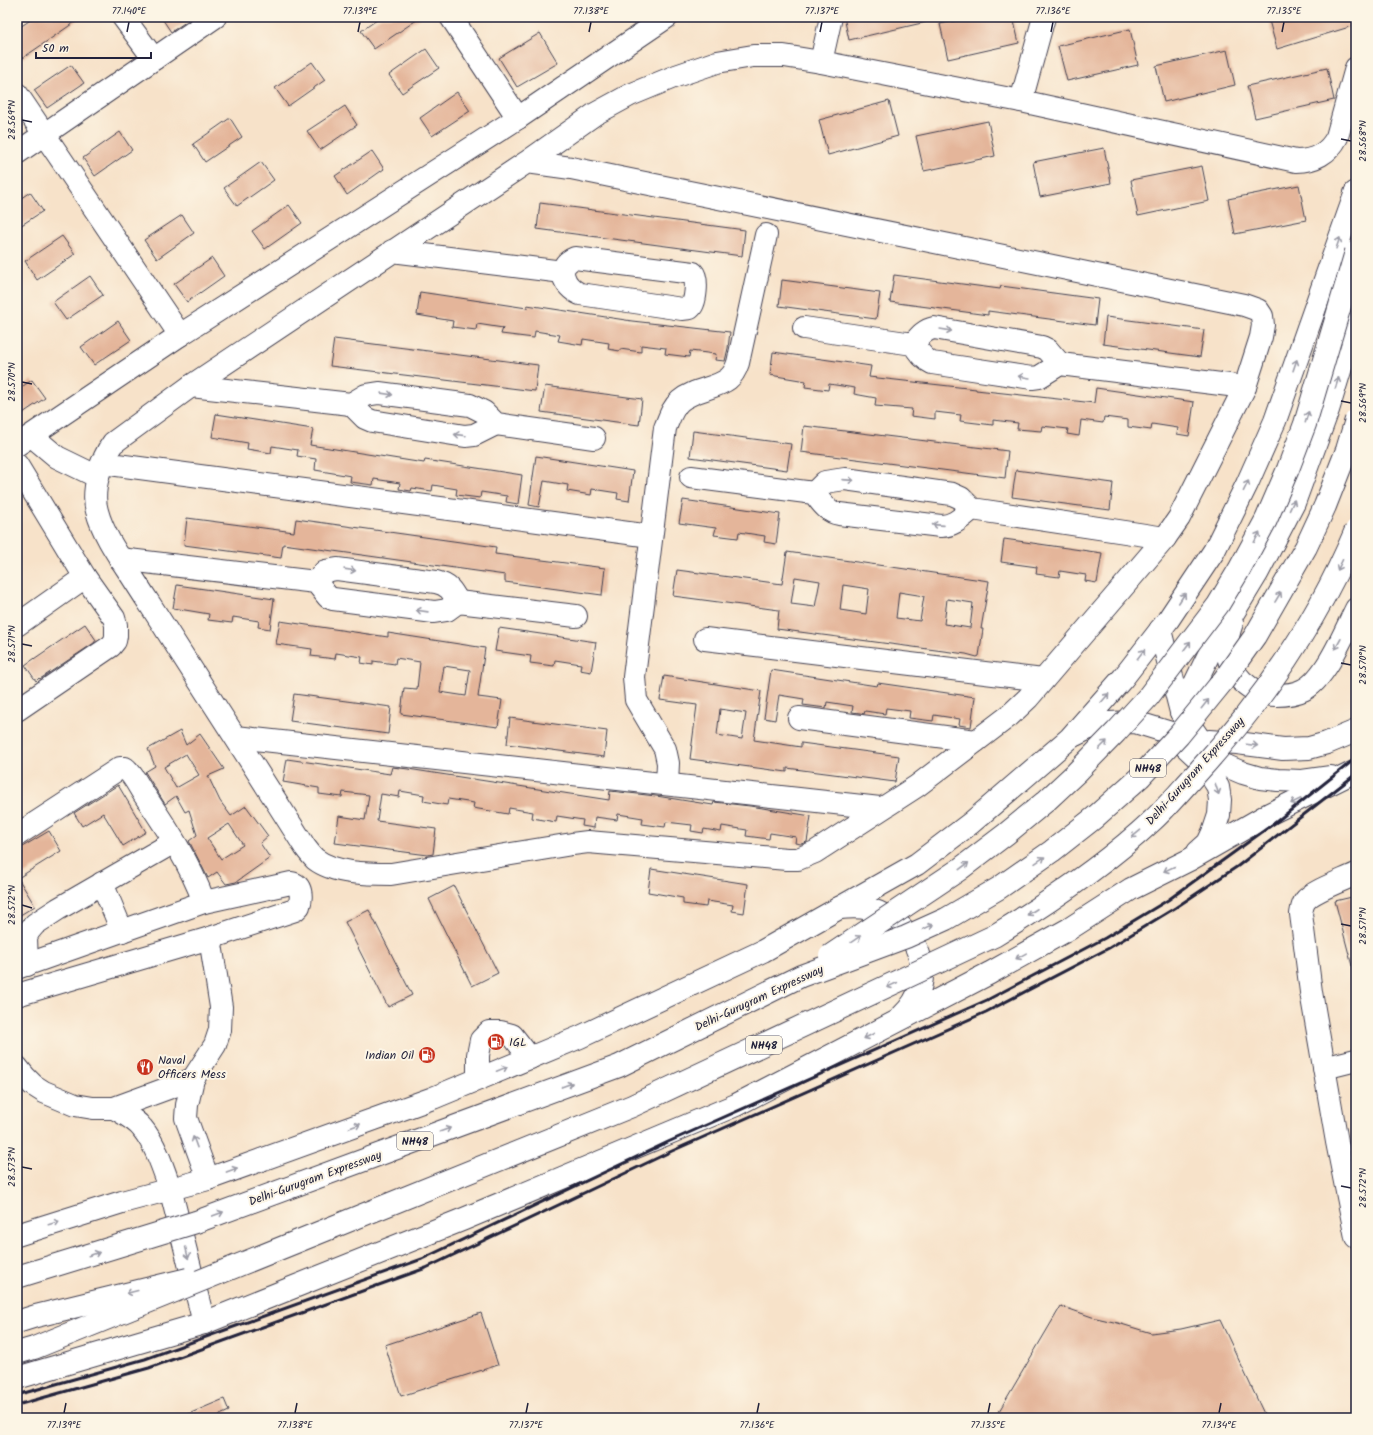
<svg xmlns="http://www.w3.org/2000/svg" width="1373" height="1435" font-family="Kalam,sans-serif">
  <style>
    .building { fill: #e4b59a; fill-rule: evenodd }
    .lines { fill: none; stroke-linecap: round; stroke-linejoin: round }
    .minor-casing { stroke: #423f50; stroke-width: 24 }
    .major-casing { stroke: #423f50; stroke-width: 24 }
    .highway-casing { stroke: #423f50; stroke-width: 24 }
    .minor { stroke: #fff; stroke-width: 22 }
    .major { stroke: #fff; stroke-width: 22 }
    .highway { stroke: #fff; stroke-width: 22 }
    .rail { stroke: #22223b; stroke-width: 3 }
    .major-bridge-casing { stroke: #423f50; stroke-width: 24; stroke-linecap: butt }
    .highway-bridge-casing { stroke: #423f50; stroke-width: 24; stroke-linecap: butt }
    .major-bridge { stroke: #fff; stroke-width: 22 }
    .highway-bridge { stroke: #fff; stroke-width: 22 }
    .oneway { stroke: #9c9ca7 }
    .ticks { fill: none; stroke: #22223b; stroke-width: 1.5 }
    .labels { text-anchor: middle; stroke-width: 4; stroke-linejoin: round; paint-order: stroke }
    .shield { fill: #fcf5e5; stroke: #63616e; stroke-width: 1 }
    .shield-label { font-size: 11px; font-weight: bold; fill: #22223b }
    .street-label { font-size: 12px; fill: #22223b; stroke: #fcf5e5 }
    .poi-label { font-size: 12px; fill: #22223b; stroke: #fcf5e5; text-anchor: start }
    .neatline { fill: none; stroke: #22223b; stroke-width: 1.5 }
    .ticks-label { font-size: 10px; text-anchor: middle; fill: #22223b }
  </style>
  <rect width="100%" height="100%" fill="#fcf5e5"/>
  <filter id="ink" filterUnits="userSpaceOnUse"><feTurbulence type="fractalNoise" baseFrequency=".025" numOctaves="2"/><feDisplacementMap in="SourceGraphic" scale="8" xChannelSelector="R" yChannelSelector="G"/><feConvolveMatrix kernelMatrix="1 2 1 2 8 2 1 2 1" color-interpolation-filters="sRGB"/></filter>
  <filter id="wash" filterUnits="userSpaceOnUse"><feTurbulence type="fractalNoise" baseFrequency=".012" numOctaves="4" result="noise"/><feDisplacementMap in="SourceGraphic" scale="16" xChannelSelector="R" yChannelSelector="G"/><feGaussianBlur stdDeviation="0.9" result="paint"/><feColorMatrix in="noise" values="0 0 0 0 0 0 0 0 0 0 0 0 0 0 0 0 0 1.4 0 .05"/><feComposite in="paint" operator="in"/></filter>
  <g filter="url(#wash)">
    <rect width="100%" height="100%" fill="#f7e2c9"/>
    <g id="blocks">
      <!-- building -->
      <g class="building">
        <path d="M35,17H82L17,62V29Z"/>
        <path d="M161,17H193L171,32Z"/>
        <path d="M381,17H421L374,49L361,31Z"/>
        <path d="M844,17H925L926,22L849,40Z"/>
        <path d="M972,17H1013L1019,43L948,59L940,24Z"/>
        <path d="M1268,17H1356V25L1277,49Z"/>
        <path d="M1130,29L1138,65L1067,81L1058,46Z"/>
        <path d="M540,33L558,63L517,87L499,58Z"/>
        <path d="M426,49L439,68L402,93L389,75Z"/>
        <path d="M1227,50L1235,85L1164,102L1156,66Z"/>
        <path d="M312,62L325,80L288,106L275,88Z"/>
        <path d="M71,65L84,83L47,108L34,90Z"/>
        <path d="M1327,68L1334,100L1255,118L1247,86Z"/>
        <path d="M457,92L470,111L432,136L420,118Z"/>
        <path d="M889,101L898,136L828,155L819,120Z"/>
        <path d="M345,106L357,125L320,150L307,131Z"/>
        <path d="M230,118L242,137L205,162L193,144Z"/>
        <path d="M988,121L995,156L924,171L916,136Z"/>
        <path d="M120,132L132,150L95,176L83,158Z"/>
        <path d="M1104,148L1111,183L1040,197L1033,162Z"/>
        <path d="M372,151L384,169L347,195L335,176Z"/>
        <path d="M261,162L274,180L237,206L224,188Z"/>
        <path d="M1202,166L1209,201L1138,216L1131,180Z"/>
        <path d="M1299,185L1306,220L1235,234L1228,199Z"/>
        <path d="M30,192L43,211L17,228V201Z"/>
        <path d="M540,203L745,230L742,256L537,229Z"/>
        <path d="M289,205L302,223L265,249L252,231Z"/>
        <path d="M182,215L194,233L157,259L144,240Z"/>
        <path d="M62,236L75,254L37,280L25,261Z"/>
        <path d="M212,258L224,276L187,302L174,284Z"/>
        <path d="M894,275L1000,289L1001,286L1098,299L1095,325L988,311V315L890,302Z"/>
        <path d="M90,276L103,295L66,320L53,302Z"/>
        <path d="M782,280L880,293L876,319L779,306Z"/>
        <path d="M420,292L527,308V305L632,321L730,332L728,348L725,361L715,360L716,354L690,351L689,357L665,354L666,348L641,345V352L620,349V351L608,349L609,343L583,339L582,345L558,341L560,335L535,331L534,338L501,334L503,328L477,324L476,330L452,327L453,321L417,315Z"/>
        <path d="M1106,317L1204,330L1200,357L1103,344Z"/>
        <path d="M118,321L131,340L94,365L81,347Z"/>
        <path d="M334,339L538,365L535,391L330,366Z"/>
        <path d="M773,352L871,366L869,377L976,389V390L1094,403L1096,388L1194,402L1189,436L1177,434L1178,428L1152,424L1151,430L1128,427V420L1104,417L1103,423L1081,420L1079,436L1067,434L1068,429L1042,426L1041,431L1017,429L1018,423L993,420V425L960,421L961,415L935,412V419L911,416L912,409L875,406L876,398L854,394L855,388L829,384L828,390L805,387L806,381L770,375Z"/>
        <path d="M32,380L45,398L17,417V390Z"/>
        <path d="M545,386L642,399L639,425L541,412Z"/>
        <path d="M216,414L313,429L310,445L424,463L425,460L522,475L518,504L506,502L507,496L481,492L480,498L456,495L457,489L433,485L432,491L412,488L411,491L399,489L400,483L374,479L373,485L350,482L351,476L315,470L316,459L297,456L298,450L272,446L271,453L247,449L248,443L212,437Z"/>
        <path d="M804,426L1008,451L1005,478L801,452Z"/>
        <path d="M693,431L791,444L787,470L690,457Z"/>
        <path d="M536,456L633,471L629,501L617,499L618,493L592,489L591,495L567,491L568,485L544,481L539,507L529,505Z"/>
        <path d="M1016,470L1113,483L1110,510L1012,497Z"/>
        <path d="M683,500L780,514L776,544L764,542L765,536L739,532L738,538L714,535L716,528L679,523Z"/>
        <path d="M187,518L294,532L296,519L496,547L495,554L605,568L602,595L505,582V575L283,544L281,558L184,545Z"/>
        <path d="M1004,539L1102,553L1097,583L1085,581L1086,575L1060,571L1059,577L1036,574L1037,567L1001,562Z"/>
        <path d="M787,552L989,581L981,629H983L979,656L977,657L966,654L777,629L779,610L673,596L677,570L782,584ZM795,577L820,581L815,607L791,604ZM843,585L869,589L866,614L840,610ZM899,592L924,596L920,621L896,618ZM947,599L973,603L970,628L944,624Z"/>
        <path d="M177,585L274,599L270,629L258,627L259,621L233,617L232,623L208,620L209,614L173,608Z"/>
        <path d="M280,621L388,637V633L485,648L478,697L502,700L498,727L401,714L404,688L417,689L420,662L396,658L395,664L373,661V665L361,663L362,657L336,653L335,659L311,656L312,649L276,644ZM444,666L470,670L466,696L440,692Z"/>
        <path d="M85,624L96,640L94,643L40,679L39,678L36,681L25,665Z"/>
        <path d="M499,628L596,642L591,672L580,670L581,664L555,660L554,666L530,663L531,656L495,651Z"/>
        <path d="M771,670L877,686L878,683L975,697L971,727L959,725L960,719L934,715L933,721L909,718L910,711L886,708L885,714L865,711L864,714L860,713L852,712L853,706L827,702L826,708L803,705L804,699L779,695L775,720L764,718Z"/>
        <path d="M664,676L761,691L754,740L801,747V743L899,756L895,782L787,768V772L690,759L697,705L660,700ZM720,709L746,713L742,739L717,735Z"/>
        <path d="M294,694L391,707L388,734L290,721Z"/>
        <path d="M510,718L607,731L604,757L507,744Z"/>
        <path d="M180,731L186,745L200,734L224,769L208,776L220,801L231,816L246,806L268,836L260,843L270,858L236,882L226,884L217,872L208,878L189,841L197,835L189,810L185,812L176,796L165,804L145,772L155,766L148,749ZM186,754L199,775L176,788L164,767ZM229,824L243,845L221,859L207,838Z"/>
        <path d="M287,759L390,774L392,767L408,769L609,800L610,791L656,796L713,805L714,802L750,806L811,816L807,842L801,844L795,843L796,837L770,833L769,839L746,836L747,830L722,826L721,832L704,829L703,833L691,831L692,825L666,822L665,827L642,824L643,818L618,814L617,820L595,817L594,828L582,826L583,820L557,816L556,822L532,818L533,812L509,808L508,814L473,808L474,803L448,799L447,805L423,801L424,795L400,791L399,797L381,794L377,821L436,829L433,854L428,855L335,843L339,816L365,820L369,795L343,792L342,797L319,794V788L283,782Z"/>
        <path d="M118,785L146,832L123,846L103,813L82,826L74,813Z"/>
        <path d="M49,831L61,851L18,878L35,906L17,917V850Z"/>
        <path d="M651,869L748,884L744,913L732,911L733,905L707,901L706,907L683,904V898L648,892Z"/>
        <path d="M454,886L498,973L472,986L429,899Z"/>
        <path d="M1352,897L1356,914V966H1352L1335,901Z"/>
        <path d="M369,910L412,995L388,1007L345,922Z"/>
        <path d="M1061,1306L1092,1317L1118,1323L1151,1333L1181,1329L1220,1320L1266,1418H995Z"/>
        <path d="M481,1313L498,1365L401,1396L385,1345Z"/>
        <path d="M224,1399L229,1411L213,1418H179Z"/>
      </g>
    </g>
  </g>
  <g filter="url(#ink)">
    <use href="#blocks" fill-opacity="0" stroke="#423f50" stroke-width="1"/>
    <g class="lines">
      <!-- minor casing -->
      <g class="minor-casing">
        <g id="minor">
          <path d="M123,17L154,59"/>
          <path d="M451,17L518,118"/>
          <path d="M821,62L831,17"/>
          <path d="M17,94L180,335"/>
          <path d="M1021,101L1044,17"/>
          <path d="M17,153L215,17"/>
          <path d="M527,162L571,168L1244,305L1258,310L1262,316L1263,325L1261,337L1245,387L1179,518L1165,538L1028,698L1009,716L917,786L815,852L798,859H787L588,842L572,844L391,874C369,874 334,874 315,859C312,856 308,851 305,847C260,775 213,703 167,631C155,612 143,594 131,575C118,555 103,534 97,511C91,491 101,459 113,443L191,386L527,162L595,114L630,95L676,76L717,62L753,56H784L821,62L1021,101L1296,161C1314,161 1329,153 1337,137L1356,68"/>
          <path d="M392,251L563,272"/>
          <path d="M575,258L693,273C698,278 696,304 690,308L682,309L580,294C564,287 554,266 575,258Z"/>
          <path d="M804,328L913,344C919,352 923,359 932,363L1032,378L1039,377L1060,364L1245,387"/>
          <path d="M913,344C919,337 924,330 934,328L1042,347L1048,350L1060,364"/>
          <path d="M191,386L351,404L366,395L379,393L470,405L484,412L496,424L594,438"/>
          <path d="M351,404L365,418L372,421L465,436L474,435L496,424"/>
          <path d="M32,436L57,457L98,477"/>
          <path d="M17,445L180,335L518,118L667,17"/>
          <path d="M102,463L651,536"/>
          <path d="M17,465L85,577L114,618L116,625V636L115,641L111,646L17,710"/>
          <path d="M691,477L814,493C821,502 827,512 839,514L941,526C954,526 962,517 972,509"/>
          <path d="M814,493L825,482L845,479L952,494L961,498L972,509L1165,538"/>
          <path d="M120,559L316,582L328,597L333,599L434,612L447,610L458,602L576,616"/>
          <path d="M316,582L325,571L337,569L436,582C449,585 452,591 458,602"/>
          <path d="M17,625L85,577"/>
          <path d="M705,639L1043,680"/>
          <path d="M799,718L976,741"/>
          <path d="M236,737L880,808"/>
          <path d="M667,784L668,763L665,749L636,700L634,677L665,428C669,419 672,408 680,401C694,389 715,389 728,379C733,375 736,369 738,363L766,235"/>
          <path d="M17,835L120,768H125C132,773 138,785 143,793C166,827 190,863 204,902"/>
          <path d="M1356,874C1344,880 1312,891 1305,901C1302,905 1302,909 1301,914L1311,992L1337,1142L1356,1237"/>
          <path d="M102,883L122,931"/>
          <path d="M27,965L26,937L29,931L35,924L58,909L174,842"/>
          <path d="M17,968L204,902L291,883C302,884 302,898 299,906L295,910L210,938L17,995"/>
          <path d="M17,1067L25,1077L33,1085L44,1092L75,1105L93,1108H114L193,1079"/>
          <path d="M1324,1068L1356,1060"/>
          <path d="M478,1079V1055L481,1040L489,1032H501L512,1035L530,1058"/>
          <path d="M114,1108C124,1114 135,1119 142,1128C156,1145 163,1168 170,1188"/>
          <path d="M208,1179L186,1118L187,1105L193,1079L215,1045L220,1030L221,1007L210,938"/>
        </g>
      </g>
      <!-- major casing -->
      <g class="major-casing">
        <g id="major">
          <path d="M1160,630L1181,712L1209,753L1224,765L1243,773L1260,778L1278,780L1302,781L1331,777"/>
          <path d="M1075,735L1087,729L1108,723L1135,722L1171,733L1201,761L1218,787L1220,800L1219,815L1214,830L1208,843L1198,852"/>
          <path d="M1209,741L1237,743L1283,749L1309,748L1327,743L1356,731"/>
          <path d="M839,908C849,907 859,906 869,909C918,923 942,979 902,1016"/>
          <path d="M170,1188L204,1323"/>
          <path d="M17,1235L122,1202L208,1179L433,1098L580,1037L763,951L917,864L971,823L1070,738L1123,678L1168,620L1214,551L1247,484L1275,421L1356,192"/>
          <path d="M17,1378L204,1323L464,1219L736,1105L990,973L1069,929L1131,889L1189,860L1271,813L1356,771"/>
        </g>
      </g>
      <!-- highway casing -->
      <g class="highway-casing">
        <g id="highway">
          <path d="M1355,193L1356,196"/>
          <path d="M1232,623C1229,631 1227,639 1227,647C1228,674 1250,695 1276,695C1285,695 1295,694 1303,690C1326,679 1345,631 1356,609"/>
          <path d="M1181,712L1212,648L1258,572L1294,503L1328,410L1356,318"/>
        </g>
      </g>
      <!-- minor -->
      <use href="#minor" class="minor"/>
      <!-- major -->
      <use href="#major" class="major"/>
      <!-- highway -->
      <use href="#highway" class="highway"/>
      <!-- rail -->
      <g class="rail">
        <path d="M17,1395L145,1359L422,1259L668,1142L987,1000L1105,938L1168,900L1276,822L1356,758"/>
        <path d="M17,1405L149,1368L426,1268L672,1151L986,1012L1109,948L1175,908L1238,866L1356,774"/>
      </g>
      <!-- major-bridge casing -->
      <g class="major-bridge-casing">
        <path id="major-bridge" d="M17,1322L36,1316L188,1279"/>
      </g>
      <!-- highway-bridge casing -->
      <g class="highway-bridge-casing">
        <g id="highway-bridge">
          <path d="M830,956L960,869L1006,834L1046,801L1076,773L1116,732L1148,697L1218,605L1239,570L1266,520L1288,469L1305,424L1356,252"/>
          <path d="M17,1277L196,1222L619,1066L801,976L906,937L946,919L999,888L1052,851L1094,818L1140,777L1179,735L1223,681L1255,636L1306,547L1325,506L1347,450L1356,420"/>
          <path d="M17,1353L34,1348L632,1106L994,936C1050,902 1105,865 1153,820C1168,806 1182,789 1196,774C1262,702 1318,621 1356,530"/>
        </g>
      </g>
      <!-- major-bridge -->
      <use href="#major-bridge" class="major-bridge"/>
      <!-- highway-bridge -->
      <use href="#highway-bridge" class="highway-bridge"/>
    </g>
    <!-- one-way arrows -->
    <defs><path id="oneway-shaft" d="M-6 0H5M1.5-3L5.5 0L1.5 3" fill="none" stroke-width="1.6" stroke-linecap="round" stroke-linejoin="round"/></defs>
    <g class="oneway">
      <use href="#oneway-shaft" transform="translate(1338 243) rotate(-71)"/>
      <use href="#oneway-shaft" transform="translate(946 330) rotate(10)"/>
      <use href="#oneway-shaft" transform="translate(1295 365) rotate(-71)"/>
      <use href="#oneway-shaft" transform="translate(1024 377) rotate(-171)"/>
      <use href="#oneway-shaft" transform="translate(1337 383) rotate(-73)"/>
      <use href="#oneway-shaft" transform="translate(387 394) rotate(8)"/>
      <use href="#oneway-shaft" transform="translate(1307 417) rotate(-73)"/>
      <use href="#oneway-shaft" transform="translate(460 435) rotate(-173)"/>
      <use href="#oneway-shaft" transform="translate(848 480) rotate(4)"/>
      <use href="#oneway-shaft" transform="translate(1246 486) rotate(-64)"/>
      <use href="#oneway-shaft" transform="translate(1292 505) rotate(-65)"/>
      <use href="#oneway-shaft" transform="translate(938 525) rotate(-176)"/>
      <use href="#oneway-shaft" transform="translate(1257 537) rotate(-62)"/>
      <use href="#oneway-shaft" transform="translate(1340 565) rotate(116)"/>
      <use href="#oneway-shaft" transform="translate(350 570) rotate(8)"/>
      <use href="#oneway-shaft" transform="translate(1278 597) rotate(-59)"/>
      <use href="#oneway-shaft" transform="translate(1182 598) rotate(-57)"/>
      <use href="#oneway-shaft" transform="translate(422 611) rotate(-172)"/>
      <use href="#oneway-shaft" transform="translate(1338 644) rotate(119)"/>
      <use href="#oneway-shaft" transform="translate(1187 646) rotate(-53)"/>
      <use href="#oneway-shaft" transform="translate(1141 654) rotate(-52)"/>
      <use href="#oneway-shaft" transform="translate(1105 698) rotate(-49)"/>
      <use href="#oneway-shaft" transform="translate(1205 704) rotate(-51)"/>
      <use href="#oneway-shaft" transform="translate(1103 745) rotate(-45)"/>
      <use href="#oneway-shaft" transform="translate(1252 745) rotate(7)"/>
      <use href="#oneway-shaft" transform="translate(1217 789) rotate(72)"/>
      <use href="#oneway-shaft" transform="translate(1296 801) rotate(154)"/>
      <use href="#oneway-shaft" transform="translate(1136 834) rotate(140)"/>
      <use href="#oneway-shaft" transform="translate(1040 860) rotate(-34)"/>
      <use href="#oneway-shaft" transform="translate(964 866) rotate(-37)"/>
      <use href="#oneway-shaft" transform="translate(1169 869) rotate(155)"/>
      <use href="#oneway-shaft" transform="translate(1032 912) rotate(147)"/>
      <use href="#oneway-shaft" transform="translate(928 927) rotate(-25)"/>
      <use href="#oneway-shaft" transform="translate(856 939) rotate(-34)"/>
      <use href="#oneway-shaft" transform="translate(1021 956) rotate(151)"/>
      <use href="#oneway-shaft" transform="translate(892 985) rotate(155)"/>
      <use href="#oneway-shaft" transform="translate(869 1036) rotate(153)"/>
      <use href="#oneway-shaft" transform="translate(502 1069) rotate(-22)"/>
      <use href="#oneway-shaft" transform="translate(567 1085) rotate(-20)"/>
      <use href="#oneway-shaft" transform="translate(355 1126) rotate(-20)"/>
      <use href="#oneway-shaft" transform="translate(445 1130) rotate(-20)"/>
      <use href="#oneway-shaft" transform="translate(195 1142) rotate(-110)"/>
      <use href="#oneway-shaft" transform="translate(232 1170) rotate(-20)"/>
      <use href="#oneway-shaft" transform="translate(218 1214) rotate(-20)"/>
      <use href="#oneway-shaft" transform="translate(54 1223) rotate(-17)"/>
      <use href="#oneway-shaft" transform="translate(187 1253) rotate(76)"/>
      <use href="#oneway-shaft" transform="translate(94 1254) rotate(-17)"/>
      <use href="#oneway-shaft" transform="translate(132 1292) rotate(166)"/>
    </g>
  </g>
  <!-- ticks -->
  <path class="ticks" d="M127,32L129,22M358,32L360,22M589,32L591,22M820,32L822,22M1051,32L1053,22M1282,32L1284,22M22,120L32,122M1341,139L1351,141M22,382L32,384M1341,401L1351,403M22,644L32,646M1341,663L1351,665M22,905L32,908M1341,924L1351,926M22,1167L32,1169M1341,1186L1351,1188M64,1413L66,1403M295,1413L297,1403M526,1413L528,1403M757,1413L759,1403M988,1413L990,1403M1219,1413L1221,1403"/>
  <!-- icons -->
  <defs>
    <g id="fuel-disc" transform="scale(0.9)"><circle r="9.5" fill="#c8321e" stroke="#fcf5e5"/><path d="M-5.5-6h7V0h2V4h1.3V-2.5L3-4.5l.8-.8L6-3V5H2.5V1h-1V6h-7ZM-4.2-4.7v3.2H.2V-4.7Z" fill="#fff"/></g>
    <g id="restaurant-disc" transform="scale(0.9)"><circle r="9.5" fill="#c8321e" stroke="#fcf5e5"/><path d="M-5-6h1v4h1v-4h1v4h1v-4h1v5L-1.5 .5V6h-2V.5L-5-1ZM5-6V6H3V1.5H1.5Q1.5-4 5-6Z" fill="#fff"/></g>
  </defs>
  <g fill-rule="evenodd">
    <use href="#fuel-disc" x="496" y="1042"/>
    <use href="#fuel-disc" x="427" y="1055"/>
    <use href="#restaurant-disc" x="145" y="1067"/>
  </g>
  <g class="labels">
    <!-- shield labels -->
    <g class="shield">
      <rect x="1130" y="759" width="36" height="18" rx="3"/>
      <rect x="746" y="1036" width="36" height="18" rx="3"/>
      <rect x="397" y="1132" width="36" height="18" rx="3"/>
    </g>
    <g class="shield-label">
      <text x="1148" y="772">NH48</text>
      <text x="764" y="1049">NH48</text>
      <text x="415" y="1145">NH48</text>
    </g>
    <!-- street labels -->
    <g class="street-label">
      <text transform="translate(1195 771) rotate(-48)" y="4">Delhi-Gurugram Expressway</text>
      <text transform="translate(759 998) rotate(-25)" y="4">Delhi-Gurugram Expressway</text>
      <text transform="translate(315 1178) rotate(-20)" y="4">Delhi-Gurugram Expressway</text>
    </g>
    <!-- poi labels -->
    <g class="poi-label">
      <text x="509" y="1046">IGL</text>
      <text x="414" y="1059" text-anchor="end">Indian Oil</text>
      <text x="158" y="1064">Naval<tspan x="158" dy="14">Officers Mess</tspan></text>
    </g>
  </g>
  <!-- margin -->
  <rect width="1373" height="1435" fill="none" stroke="#fcf5e5" stroke-width="44"/>
  <!-- scale -->
  <path d="M36 52v6h115v-6" fill="none" stroke="#22223b" stroke-width="2"/>
  <text x="42" y="52" font-size="12" fill="#22223b" stroke="#fcf5e5" stroke-width="3" paint-order="stroke">50 m</text>
  <rect x="22" y="22" width="1329" height="1391" class="neatline"/>
  <g class="ticks-label">
    <text x="129" y="14">77.140°E</text>
    <text x="360" y="14">77.139°E</text>
    <text x="591" y="14">77.138°E</text>
    <text x="822" y="14">77.137°E</text>
    <text x="1053" y="14">77.136°E</text>
    <text x="1284" y="14">77.135°E</text>
    <text transform="translate(11 120) rotate(-90)" y="4">28.569°N</text>
    <text transform="translate(1362 141) rotate(-90)" y="4">28.568°N</text>
    <text transform="translate(11 382) rotate(-90)" y="4">28.570°N</text>
    <text transform="translate(1362 403) rotate(-90)" y="4">28.569°N</text>
    <text transform="translate(11 644) rotate(-90)" y="4">28.571°N</text>
    <text transform="translate(1362 665) rotate(-90)" y="4">28.570°N</text>
    <text transform="translate(11 905) rotate(-90)" y="4">28.572°N</text>
    <text transform="translate(1362 926) rotate(-90)" y="4">28.571°N</text>
    <text transform="translate(11 1167) rotate(-90)" y="4">28.573°N</text>
    <text transform="translate(1362 1188) rotate(-90)" y="4">28.572°N</text>
    <text x="64" y="1428">77.139°E</text>
    <text x="295" y="1428">77.138°E</text>
    <text x="526" y="1428">77.137°E</text>
    <text x="757" y="1428">77.136°E</text>
    <text x="988" y="1428">77.135°E</text>
    <text x="1219" y="1428">77.134°E</text>
  </g>
</svg>
